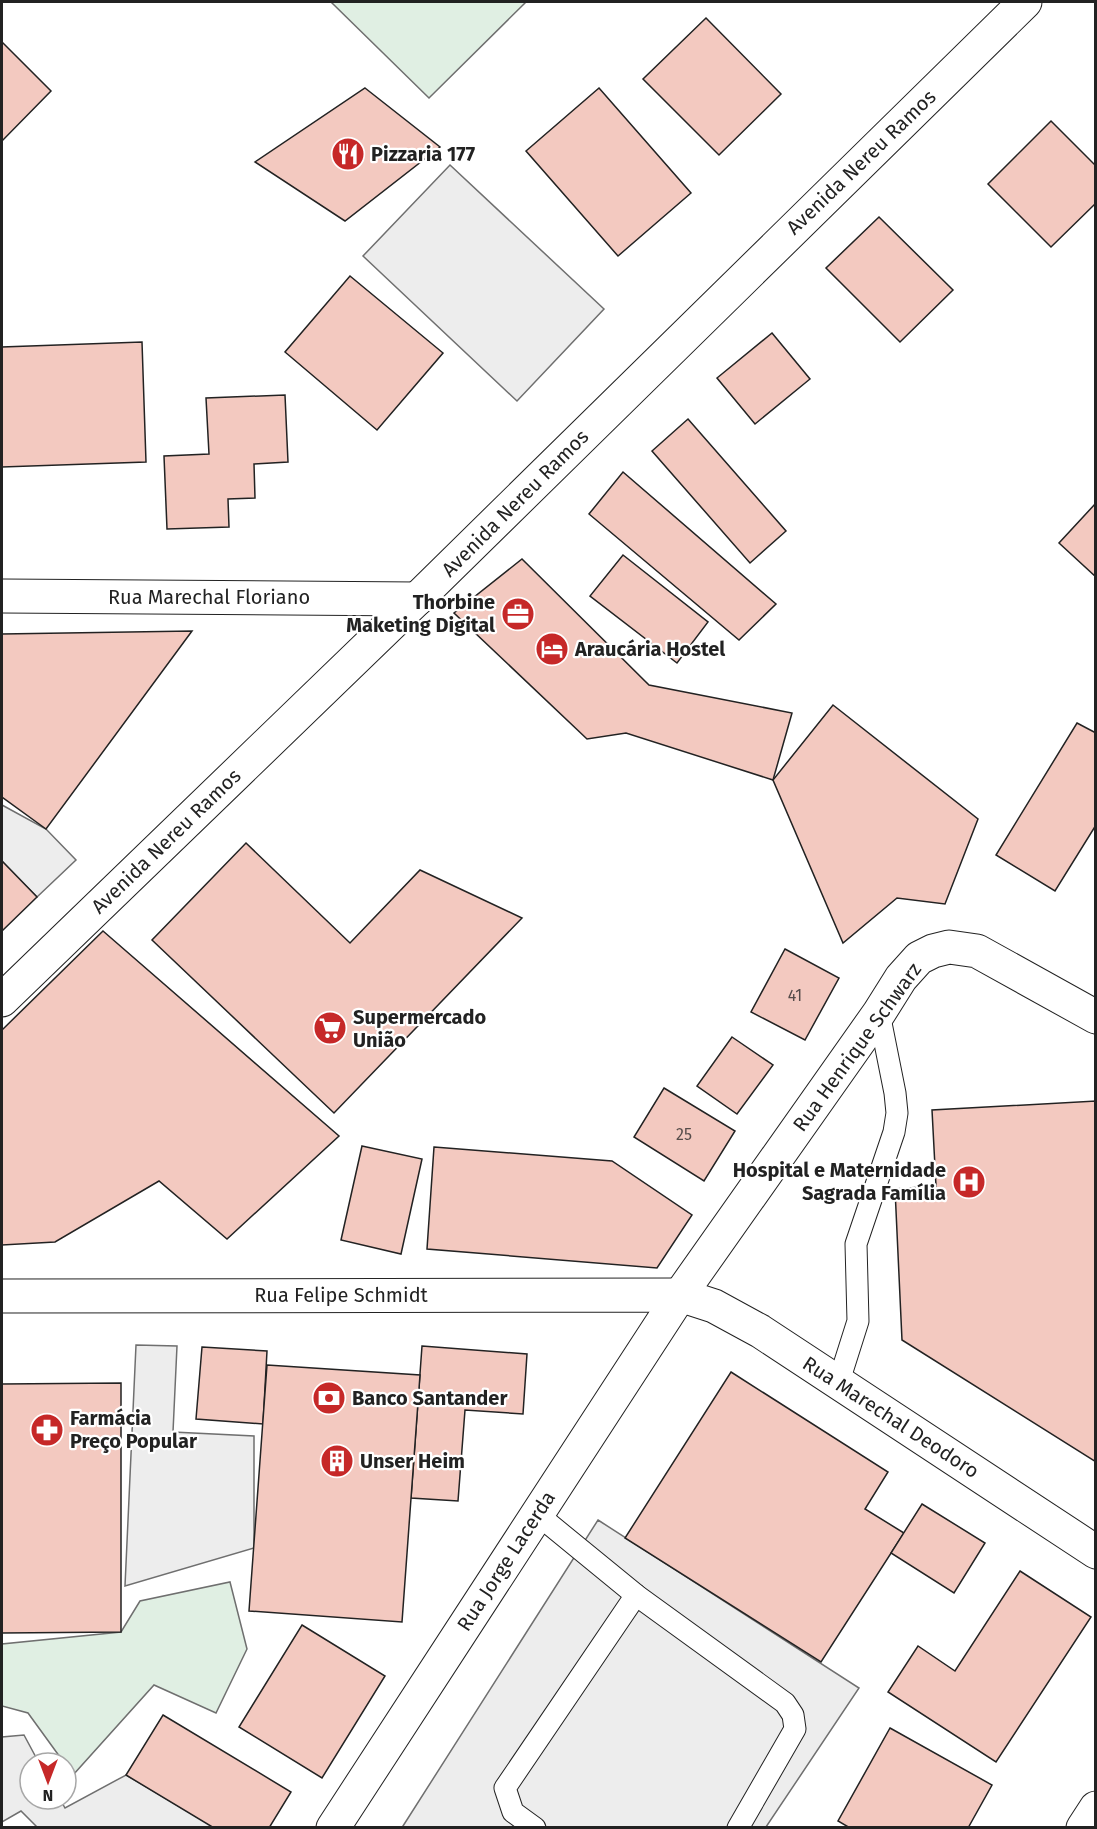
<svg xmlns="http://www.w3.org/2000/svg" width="1097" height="1829" font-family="'Fira Sans',sans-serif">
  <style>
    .green { fill: #e0efe3; stroke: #6f6f6f; stroke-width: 1.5 }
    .parking { fill: #ededed; stroke: #6f6f6f; stroke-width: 1.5 }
    .building { fill: #f3c9c0; stroke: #222; stroke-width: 1.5 }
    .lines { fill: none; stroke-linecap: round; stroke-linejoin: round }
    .lane-casing { stroke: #222; stroke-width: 23 }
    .street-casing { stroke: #222; stroke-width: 35 }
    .secondary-casing { stroke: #222; stroke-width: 35 }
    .lane { stroke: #fff; stroke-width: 21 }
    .street { stroke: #fff; stroke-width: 33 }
    .secondary { stroke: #fff; stroke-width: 33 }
    .labels { text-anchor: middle; stroke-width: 4.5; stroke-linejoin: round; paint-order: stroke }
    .number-label { font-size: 16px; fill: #564c4a }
    .poi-label { font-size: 20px; font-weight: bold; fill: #222; stroke: #fff; text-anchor: start }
    .street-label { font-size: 20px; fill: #222; stroke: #fff }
  </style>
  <rect width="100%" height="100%" fill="#fff"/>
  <!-- green -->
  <g class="green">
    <path d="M331,2H526L429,98Z"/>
    <path d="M230,1582L247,1649L216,1713L154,1685L73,1775L28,1713L2,1706V1644L121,1632L140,1601Z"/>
  </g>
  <!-- parking -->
  <g class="parking">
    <path d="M450,165L604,309L517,401L363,256Z"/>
    <path d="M2,805L46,829L76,860L37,897L2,861Z"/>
    <path d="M136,1345L177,1346L173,1432L254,1436V1548L125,1586Z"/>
    <path d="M598,1520L859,1688L766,1827L405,1828L403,1826Z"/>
    <path d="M24,1735L39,1763H30V1799H60L65,1808L126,1775L214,1827H37L21,1811L2,1822V1737Z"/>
  </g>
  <!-- building -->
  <g class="building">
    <path d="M706,18L781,94L719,155L643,79Z"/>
    <path d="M2,42L51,91L2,141Z"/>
    <path d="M365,88L440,147L345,221L255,162Z"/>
    <path d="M599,88L691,193L618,256L526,151Z"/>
    <path d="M1051,121L1096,166V203L1051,247L988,184Z"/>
    <path d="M879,217L953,290L900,342L826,268Z"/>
    <path d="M350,276L443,353L377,430L285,352Z"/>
    <path d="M772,333L810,379L755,424L717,378Z"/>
    <path d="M142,342L146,462L2,467V347Z"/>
    <path d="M285,395L288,462L254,464L255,498L228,499L229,527L167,529L164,456L209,454L206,398Z"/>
    <path d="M688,419L786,531L750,563L652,451Z"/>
    <path d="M623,472L776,604L739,640L589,514Z"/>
    <path d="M1096,503V577L1059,543Z"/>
    <path d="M623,555L708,622L677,663L590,596Z"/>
    <path d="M522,559L649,685L792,713L773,780L626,733L587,739L454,613Z"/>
    <path d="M192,631L46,829L2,797V634Z"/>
    <path d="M833,705L978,819L945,904L897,898L843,943L773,780Z"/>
    <path d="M1077,723L1096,733V825L1055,891L996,855Z"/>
    <path d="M246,843L350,943L420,870L522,918L334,1113L152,940Z"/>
    <path d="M2,861L37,897L2,931Z"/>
    <path d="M103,931L339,1136L227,1239L159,1181L55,1242L2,1245V1030Z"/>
    <path d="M785,949L839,978L805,1040L751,1012Z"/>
    <path d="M732,1037L773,1065L737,1114L697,1086Z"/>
    <path d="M664,1088L735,1131L704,1181L634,1137Z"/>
    <path d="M1096,1101V1462L902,1340L895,1189L936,1186L932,1110Z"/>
    <path d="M362,1146L422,1159L401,1254L341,1240Z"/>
    <path d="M434,1147L612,1161L692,1215L657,1268L427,1249Z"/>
    <path d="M422,1346L527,1354L523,1414L465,1410L458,1501L411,1498Z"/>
    <path d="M202,1347L267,1351L263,1424L196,1419Z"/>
    <path d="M267,1365L420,1375L402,1622L249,1611Z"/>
    <path d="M731,1372L888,1472L865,1509L904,1533L821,1662L625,1538Z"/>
    <path d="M121,1383V1632L2,1633V1384Z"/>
    <path d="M922,1504L985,1543L954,1593L891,1553Z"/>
    <path d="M1020,1571L1091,1617L996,1762L888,1692L918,1646L955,1671Z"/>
    <path d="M302,1625L385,1676L322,1778L239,1727Z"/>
    <path d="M163,1715L291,1792L269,1828H214L126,1775Z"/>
    <path d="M890,1728L992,1785L968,1828H850L838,1821Z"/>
  </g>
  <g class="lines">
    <!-- lane casing -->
    <g class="lane-casing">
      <g id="lane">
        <path d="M839,1381L858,1321L856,1244L894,1132L897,1113L895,1093L879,1013"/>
        <path d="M537,1514L636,1595L785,1703L793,1715L795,1729L738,1828"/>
        <path d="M535,1828L513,1812L505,1788L636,1595"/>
      </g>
    </g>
    <!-- street casing -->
    <g class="street-casing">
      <path id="street" d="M1083,1828L1096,1808"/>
    </g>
    <!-- secondary casing -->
    <g class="secondary-casing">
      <g id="secondary">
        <path d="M2,596L417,599"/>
        <path d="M2,1000L417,599L1025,2"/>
        <path d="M2,1296L680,1295L714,1306L760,1331L1096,1552"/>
        <path d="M333,1828L680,1295L879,1013L901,978L919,958L933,951L949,947L977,951L1096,1017"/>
      </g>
    </g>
    <!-- lane -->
    <use href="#lane" class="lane"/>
    <!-- street -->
    <use href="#street" class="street"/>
    <!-- secondary -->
    <use href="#secondary" class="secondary"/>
  </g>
  <!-- icons -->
  <defs>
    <g id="restaurant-disc" transform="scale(1.725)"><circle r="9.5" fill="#c62828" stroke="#fff"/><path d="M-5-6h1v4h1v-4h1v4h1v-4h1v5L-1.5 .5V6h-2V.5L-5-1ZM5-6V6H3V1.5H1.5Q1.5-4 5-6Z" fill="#fff"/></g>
    <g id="office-disc" transform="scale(1.725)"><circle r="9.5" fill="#c62828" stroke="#fff"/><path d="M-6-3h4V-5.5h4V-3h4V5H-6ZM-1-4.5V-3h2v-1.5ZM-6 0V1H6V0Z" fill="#fff"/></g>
    <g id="hotel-disc" transform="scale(1.725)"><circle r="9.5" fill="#c62828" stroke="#fff"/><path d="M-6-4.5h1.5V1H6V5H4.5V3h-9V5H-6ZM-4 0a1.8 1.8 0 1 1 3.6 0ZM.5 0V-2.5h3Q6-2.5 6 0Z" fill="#fff"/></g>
    <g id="supermarket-disc" transform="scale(1.725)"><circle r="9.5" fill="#c62828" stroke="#fff"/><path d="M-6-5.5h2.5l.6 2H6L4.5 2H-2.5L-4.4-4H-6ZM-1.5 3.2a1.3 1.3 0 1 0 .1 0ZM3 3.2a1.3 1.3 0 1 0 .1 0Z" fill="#fff"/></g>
    <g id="hospital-disc" transform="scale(1.725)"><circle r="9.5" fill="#c62828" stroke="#fff"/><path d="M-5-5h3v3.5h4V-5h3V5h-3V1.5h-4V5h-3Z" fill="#fff"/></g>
    <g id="bank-disc" transform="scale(1.725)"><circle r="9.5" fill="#c62828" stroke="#fff"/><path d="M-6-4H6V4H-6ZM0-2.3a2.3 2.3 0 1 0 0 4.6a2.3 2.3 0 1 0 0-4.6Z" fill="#fff"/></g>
    <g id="pharmacy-disc" transform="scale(1.725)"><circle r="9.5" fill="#c62828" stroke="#fff"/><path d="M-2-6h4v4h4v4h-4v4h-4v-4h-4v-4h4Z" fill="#fff"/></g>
    <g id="building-disc" transform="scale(1.725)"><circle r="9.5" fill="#c62828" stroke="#fff"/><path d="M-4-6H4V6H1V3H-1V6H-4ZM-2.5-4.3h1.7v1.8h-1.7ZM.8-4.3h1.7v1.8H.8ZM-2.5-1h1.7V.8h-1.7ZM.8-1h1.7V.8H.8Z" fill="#fff"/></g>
  </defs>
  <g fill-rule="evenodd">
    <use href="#restaurant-disc" x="348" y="154"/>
    <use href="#office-disc" x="518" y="614"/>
    <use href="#hotel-disc" x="552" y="649"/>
    <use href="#supermarket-disc" x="330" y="1028"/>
    <use href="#hospital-disc" x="969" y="1182"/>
    <use href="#bank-disc" x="329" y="1398"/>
    <use href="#pharmacy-disc" x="47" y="1430"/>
    <use href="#building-disc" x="337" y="1461"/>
  </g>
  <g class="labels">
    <!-- number labels -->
    <g class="number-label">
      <text x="795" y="1001">41</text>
      <text x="684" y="1140">25</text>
    </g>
    <!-- poi labels -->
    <g class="poi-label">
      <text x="371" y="161">Pizzaria 177</text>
      <text x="495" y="609" text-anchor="end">Thorbine<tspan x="495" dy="23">Maketing Digital</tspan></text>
      <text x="575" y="656">Araucária Hostel</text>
      <text x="353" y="1024">Supermercado<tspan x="353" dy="23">União</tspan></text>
      <text x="946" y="1177" text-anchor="end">Hospital e Maternidade<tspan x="946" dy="23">Sagrada Família</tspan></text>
      <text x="352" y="1405">Banco Santander</text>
      <text x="70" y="1425">Farmácia<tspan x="70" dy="23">Preço Popular</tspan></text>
      <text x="360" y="1468">Unser Heim</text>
    </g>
    <!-- street labels -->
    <g class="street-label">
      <text transform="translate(861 162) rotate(-44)" y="7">Avenida Nereu Ramos</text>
      <text transform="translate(515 503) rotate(-45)" y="7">Avenida Nereu Ramos</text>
      <text x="209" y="604">Rua Marechal Floriano</text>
      <text transform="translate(166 841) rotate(-44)" y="7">Avenida Nereu Ramos</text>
      <text transform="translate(857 1047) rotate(-54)" y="7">Rua Henrique Schwarz</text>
      <text x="341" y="1302">Rua Felipe Schmidt</text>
      <text transform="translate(891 1417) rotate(33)" y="7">Rua Marechal Deodoro</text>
      <text transform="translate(506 1561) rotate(-57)" y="7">Rua Jorge Lacerda</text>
    </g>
  </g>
  <!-- border -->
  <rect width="1097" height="1829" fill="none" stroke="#222222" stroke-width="6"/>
  <!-- north arrow -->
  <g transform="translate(48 1781) rotate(180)"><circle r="28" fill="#ffffff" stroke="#a7a7a7" stroke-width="1.5"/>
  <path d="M0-4.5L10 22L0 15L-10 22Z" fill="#c62828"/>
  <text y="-9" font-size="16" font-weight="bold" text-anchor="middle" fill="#222222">N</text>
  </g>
</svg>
